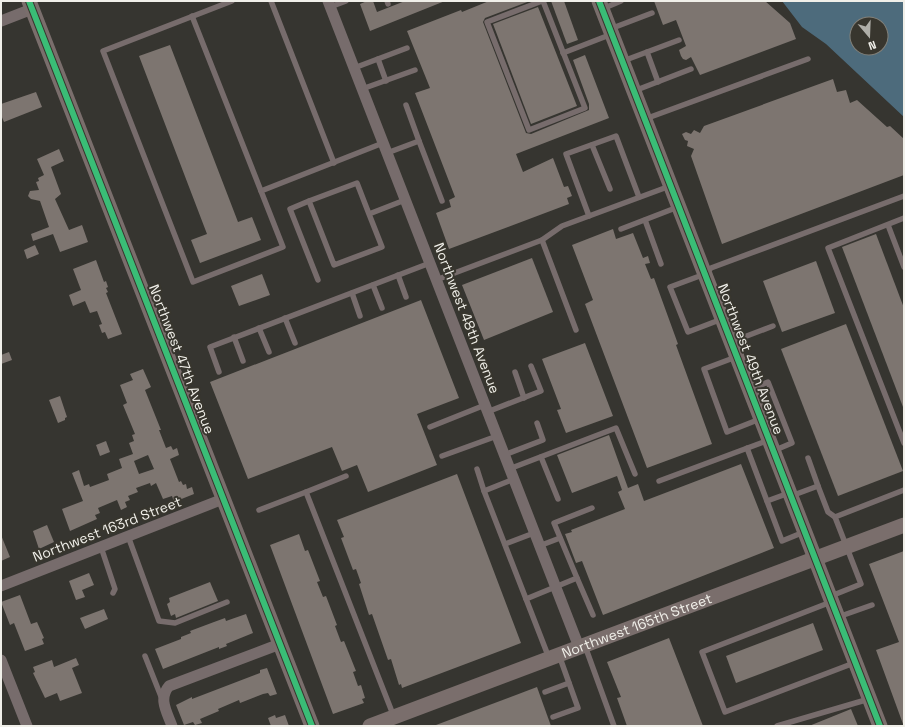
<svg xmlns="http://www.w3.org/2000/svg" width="905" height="727" font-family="'Space Grotesk',sans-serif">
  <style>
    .water { fill: #4d6b7c; fill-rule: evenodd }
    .building { fill: #7d7570; fill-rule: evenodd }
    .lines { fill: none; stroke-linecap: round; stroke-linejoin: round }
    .lane { stroke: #776c6c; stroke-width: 5.5 }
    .street { stroke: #776c6c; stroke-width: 11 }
    .secondary { stroke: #7a6e6c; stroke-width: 15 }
    .cycleway-casing { stroke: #38362e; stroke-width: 8 }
    .cycleway { stroke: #3abd76; stroke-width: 6 }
    .labels { text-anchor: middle; stroke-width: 4; stroke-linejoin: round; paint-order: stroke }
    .street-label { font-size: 14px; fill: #f0efe9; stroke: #38362e }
  </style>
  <rect width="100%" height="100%" fill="#363530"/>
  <!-- water -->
  <path class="water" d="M782,1H904V117L826,44L802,27ZM857,24H881V48H857Z"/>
  <!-- building -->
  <g class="building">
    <path d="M367,1H373L377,12L405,1H445L370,31L360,4Z"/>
    <path d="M489,1H530L485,18L483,22L526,133L531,134L589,110V104L573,60L585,55L609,118L516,154L523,172L553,158L564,187L568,186L572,196L567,198L569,204L449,249L436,213L451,207L449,200L455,197L415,93L430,88L407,31L461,10L462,12Z"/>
    <path d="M551,1H564L578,40L567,44Z"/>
    <path d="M654,1H765L790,23L796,39L700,75L691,57L686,60L683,59L681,56L679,50L686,46L676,20L663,25Z"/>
    <path d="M538,7L577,106L531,124L493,24Z"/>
    <path d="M170,45L238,222L252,217L261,240L200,263L191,240L207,234L139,56Z"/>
    <path d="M833,79L837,92L846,90L850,103L857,100L887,127L890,126L904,139V175L722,244L691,156L694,149L687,146L688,141L685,140L682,134L686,132L691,134L694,130L700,133L704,126Z"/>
    <path d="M36,92L42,107L4,122L1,115V104Z"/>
    <path d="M59,149L64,161L51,167L61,194L55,199L69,230L82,225L88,242L60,252L53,234L33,241L31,234L49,227L40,201L31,199L28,196L30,191L39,190L36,182L39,181L38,178L44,175L37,159Z"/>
    <path d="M613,229L616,239L633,233L643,258L648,256L650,263L645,264L651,279L654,278L678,344L676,345L712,444L647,468L585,304L593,300L572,245Z"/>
    <path d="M876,234L904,308L903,407L842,247Z"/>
    <path d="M35,245L39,254L27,259L24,250Z"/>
    <path d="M532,258L553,312L484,340L462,285Z"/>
    <path d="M96,260L104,282L106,281L108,287L106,288L108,292L106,293L122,334L108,339L105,332L102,333L99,325L102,324L97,311L90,313L85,301L73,306L69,295L81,290L73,269Z"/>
    <path d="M816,261L835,313L782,332L763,281Z"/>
    <path d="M262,274L270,295L239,306L231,286Z"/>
    <path d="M421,300L459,398L417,414L437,465L368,492L357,465L342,471L332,447L248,479L210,382Z"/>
    <path d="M846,324L903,471L838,496L781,349Z"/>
    <path d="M585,343L613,416L566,433L557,410L561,409L542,359Z"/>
    <path d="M9,352L12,360L1,364V355Z"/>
    <path d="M143,369L151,387L145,390L161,430H159L166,448L171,446L173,450L177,448L179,455L170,459L179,482L181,481L183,485L186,484L187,489L192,487L194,494L174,502L172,496L163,499L156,483L151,486L150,483L136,488L138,492L128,496L130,500L125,502L127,507L121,510L117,500L98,508L100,513L95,515L97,519L70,531L62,509L83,501L72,473L79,470L84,486L89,484L90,487L109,480L107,474L122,468L119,459L133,454L129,443L134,441L132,435L135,434L123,405L127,403L120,385L133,380L130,374ZM148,455L154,469L139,474L134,461Z"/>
    <path d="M60,396L67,417L65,418V420L58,423L49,400Z"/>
    <path d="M609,435L628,488L638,484L644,501L741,464L774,548L603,615L582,561L576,563L565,534L572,532L571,530L625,509L618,492L622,490L617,476L572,493L557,455Z"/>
    <path d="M106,441L110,452L100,456L96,445Z"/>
    <path d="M457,474L521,643L402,688L401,684L399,685L391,659L388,660L372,614L369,615L359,584L361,583L356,569L353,570L341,538L344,537L337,520Z"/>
    <path d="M47,525L54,542L39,549L33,531Z"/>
    <path d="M299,534L305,551L308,550L320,581L317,582L323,597L326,596L337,625L335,626L341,642L344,641L356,671L353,672L358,686L361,685L365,698L362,699L364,703L333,714L270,545Z"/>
    <path d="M1,535L10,557L1,561Z"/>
    <path d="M904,551V724H903L876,650L899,642L869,564Z"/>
    <path d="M89,573L94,585L82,590L85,597L76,600L69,581Z"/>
    <path d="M210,582L218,601L176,618L175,614L171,616L167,604L170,602L169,598Z"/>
    <path d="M20,595L31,624L37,622L44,638L42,639L44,644L25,651L14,623L10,625L1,602Z"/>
    <path d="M104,609L108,619L85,629L80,618Z"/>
    <path d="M246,614L253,633L226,644L227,646L219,649V647L163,669L155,649L181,639V637L191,633L190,631L214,622L225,618L226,621Z"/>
    <path d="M813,623L823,650L736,683L726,656Z"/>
    <path d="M669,638L703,726H627L617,698L621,697L607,662Z"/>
    <path d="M76,658L79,665L72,668L82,693L60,701L57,693L45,698L33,673L35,672L33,667L52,660L54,667Z"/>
    <path d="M267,668L277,694L270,696L268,693L263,694L240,703L239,700L218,709L219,711L200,719L202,723L195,725L193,722L184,725L176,705L192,697V699L260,673V670Z"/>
    <path d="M537,687L551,726H436V725Z"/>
    <path d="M851,709L858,726H809Z"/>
    <path d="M275,715L276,718L285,715L289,726H271L268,718Z"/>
  </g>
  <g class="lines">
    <!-- lane -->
    <g class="lane">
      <path d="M232,1L103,51L193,282L283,247L261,191L383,143"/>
      <path d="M271,1L334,163"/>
      <path d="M387,1L388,4"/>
      <path d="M542,1L487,22L529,130L585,108L543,1"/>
      <path d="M330,7L346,1"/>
      <path d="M602,9L621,1"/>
      <path d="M192,16L261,191"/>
      <path d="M610,29L652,13"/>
      <path d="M563,53L612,34"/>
      <path d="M378,59L386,81"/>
      <path d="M623,61L647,52"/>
      <path d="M354,68L407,48"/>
      <path d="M658,82L647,52L679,40"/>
      <path d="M362,89L415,70"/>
      <path d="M634,91L691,69"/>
      <path d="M406,105L419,141"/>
      <path d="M645,119L808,59"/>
      <path d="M592,145L610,189"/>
      <path d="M387,153L419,141L442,201"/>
      <path d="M309,201L290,209L318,280"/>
      <path d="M369,214L357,183L309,201L334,265L382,247L369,214L405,200"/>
      <path d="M589,216L566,154L616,136L639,197"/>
      <path d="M904,218L828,248L904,443"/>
      <path d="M645,220L661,264"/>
      <path d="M888,225L904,267"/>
      <path d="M621,229L678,207"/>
      <path d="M542,240L562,226L670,186"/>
      <path d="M398,275L406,297"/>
      <path d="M436,280L542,240L576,330"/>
      <path d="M373,285L382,308"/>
      <path d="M352,293L360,316"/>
      <path d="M285,318L295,343"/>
      <path d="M722,319L688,332L670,287L705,274L711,268L904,196"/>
      <path d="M259,328L269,352"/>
      <path d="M234,337L243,361"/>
      <path d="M731,342L773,326"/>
      <path d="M736,357L704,369L727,432L760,419"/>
      <path d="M219,372L210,347L430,263"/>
      <path d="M515,372L524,398"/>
      <path d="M751,389L768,382L792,443L773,451"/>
      <path d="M487,412L541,391L531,366"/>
      <path d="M430,427L485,405"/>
      <path d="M747,448L782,541L804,532"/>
      <path d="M504,455L543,440L537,423"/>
      <path d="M442,456L497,436"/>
      <path d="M541,457L558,499"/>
      <path d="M808,458L818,486"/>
      <path d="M477,469L484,491"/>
      <path d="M509,469L616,428L635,474"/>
      <path d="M514,479L484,491L549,658"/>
      <path d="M659,481L769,440"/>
      <path d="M306,492L346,476"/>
      <path d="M791,496L818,486L828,512L835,517"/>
      <path d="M767,501L789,493"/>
      <path d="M259,510L306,492L394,717"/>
      <path d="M128,536L159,621L175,623L227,602"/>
      <path d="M505,544L534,533"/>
      <path d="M539,546L560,538"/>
      <path d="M101,547L115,589L113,593"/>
      <path d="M577,578L593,615"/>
      <path d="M831,596L861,584L835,517L904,490"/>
      <path d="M526,599L577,578L554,523L592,508"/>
      <path d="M831,602L702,652L725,712L854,663"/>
      <path d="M838,617L872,605"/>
      <path d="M585,646L614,726"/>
      <path d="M145,656L162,699"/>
      <path d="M545,692L569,683"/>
      <path d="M553,717L578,708L559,655"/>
      <path d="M777,726L869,699"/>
    </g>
    <!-- street -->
    <g class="street">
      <path d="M328,1L579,647"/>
      <path d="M1,21L32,9"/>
      <path d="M1,586L223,499"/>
      <path d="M1,660L27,726"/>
      <path d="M172,726C167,712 158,699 169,686L280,644"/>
    </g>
    <!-- secondary -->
    <g class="secondary">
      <path d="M29,1L312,726"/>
      <path d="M599,1L880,726"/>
      <path id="s1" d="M370,726L904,525"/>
    </g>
    <!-- cycleway casing -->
    <g class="cycleway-casing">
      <g id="cycleway">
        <path d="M29,1L312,726"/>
        <path d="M599,1L880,726"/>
      </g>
    </g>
    <!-- cycleway -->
    <use href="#cycleway" class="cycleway"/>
  </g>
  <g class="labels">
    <!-- street labels -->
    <g class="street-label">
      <text transform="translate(467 318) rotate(69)" y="5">Northwest 48th Avenue</text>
      <text transform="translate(182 359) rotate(69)" y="5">Northwest 47th Avenue</text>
      <text transform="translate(751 359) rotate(69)" y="5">Northwest 49th Avenue</text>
      <text transform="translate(107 529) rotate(-21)" y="5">Northwest 163rd Street</text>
      <text dy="5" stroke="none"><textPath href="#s1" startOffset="285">Northwest 165th Street</textPath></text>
    </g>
  </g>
  <!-- border -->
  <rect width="905" height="727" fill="none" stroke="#f0efe9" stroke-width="4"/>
  <!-- north arrow -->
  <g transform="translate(869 36) rotate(161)"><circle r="19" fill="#38362e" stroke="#828079"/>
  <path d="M0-3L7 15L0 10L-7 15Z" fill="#afaea8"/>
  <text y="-6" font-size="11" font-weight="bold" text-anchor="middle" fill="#f0efe9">N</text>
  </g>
</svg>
